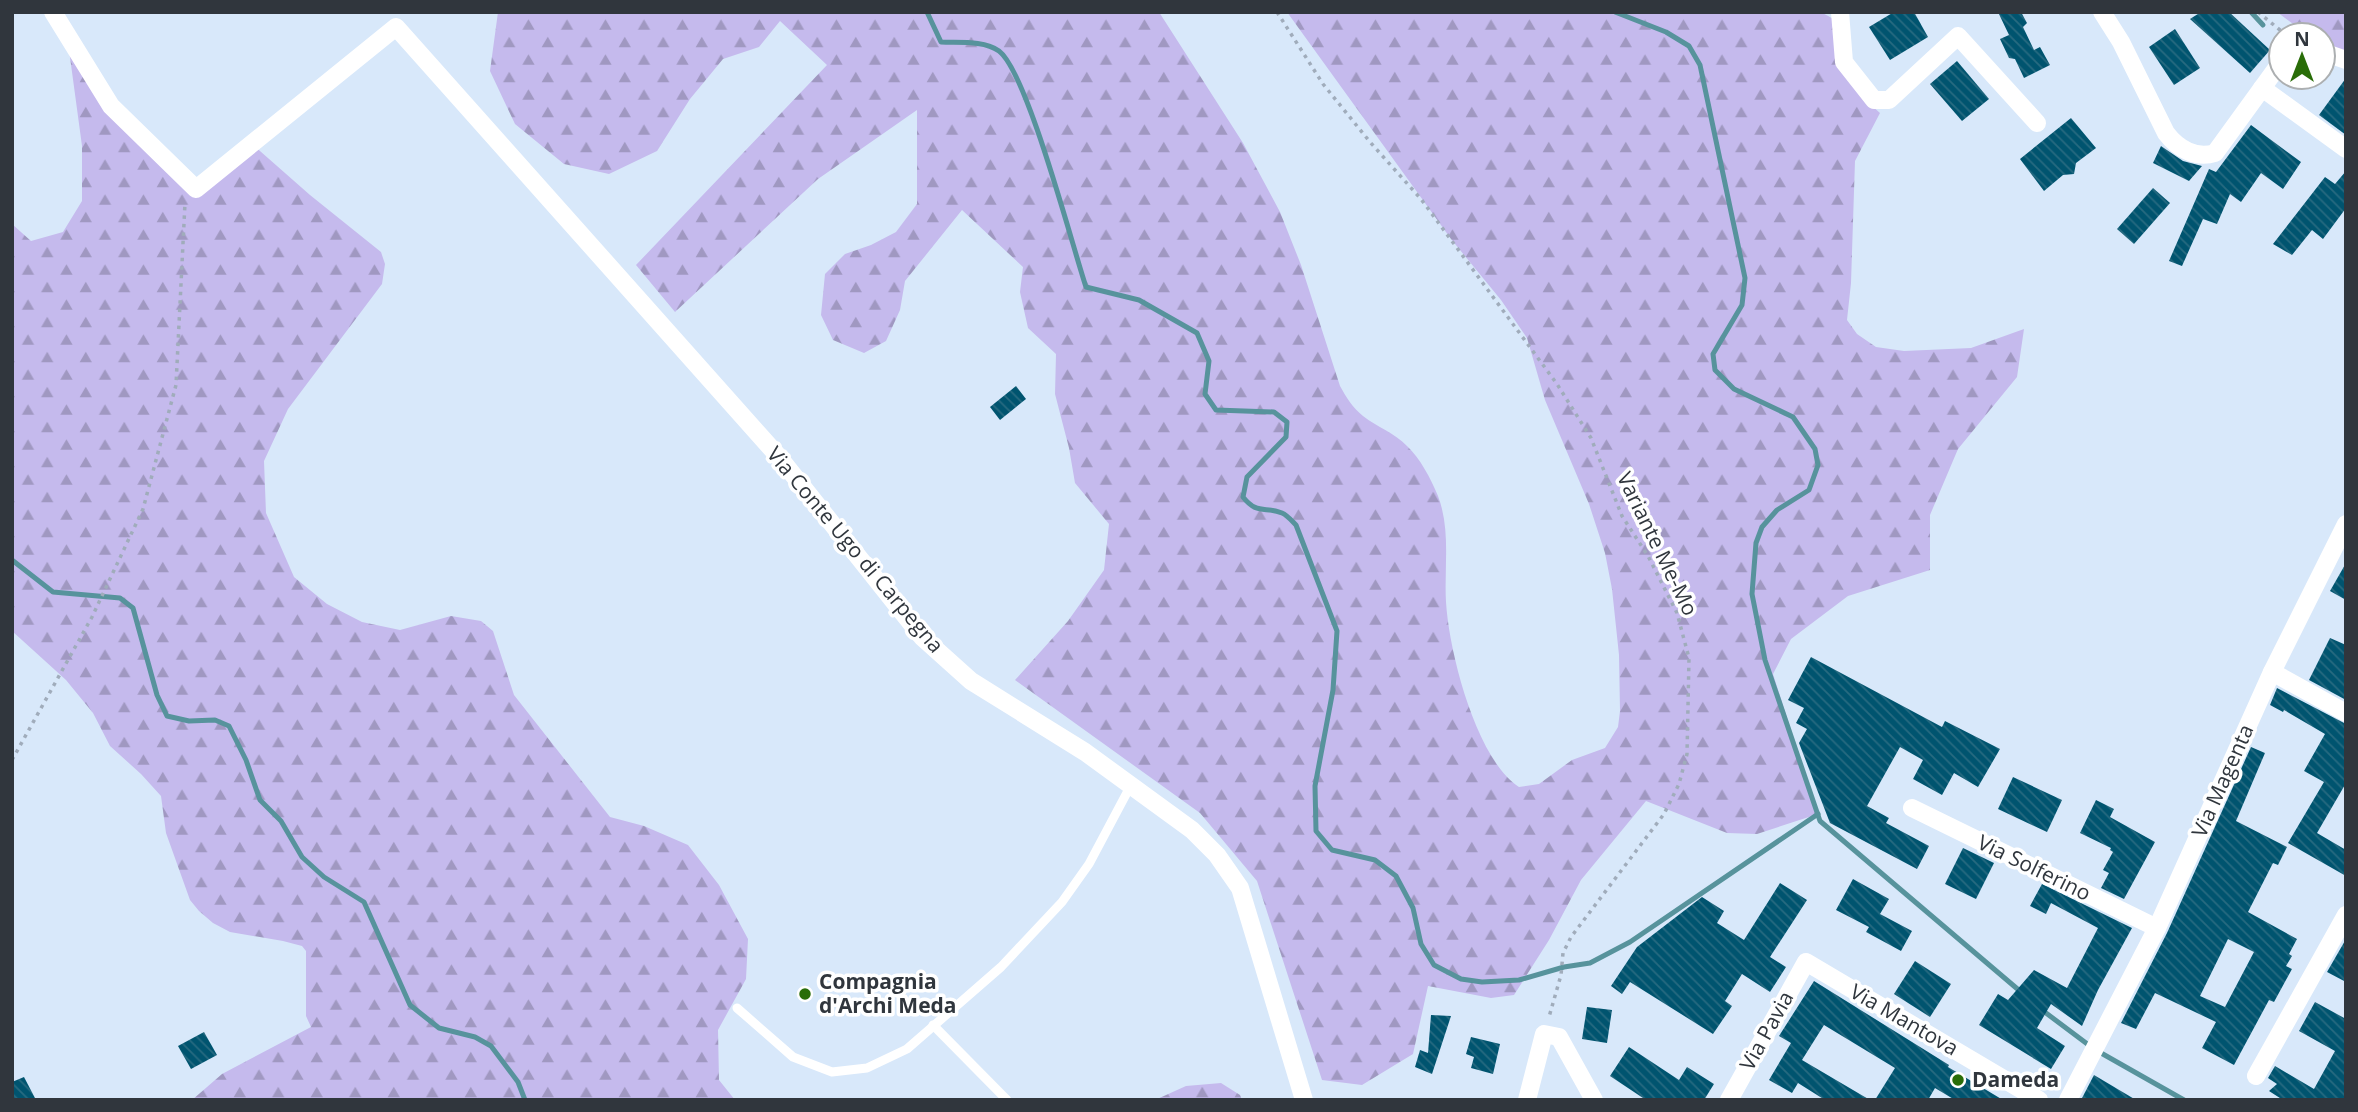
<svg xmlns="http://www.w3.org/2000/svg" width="2358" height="1112" font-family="'Open Sans',sans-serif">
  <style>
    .forest { fill: url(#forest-firs) }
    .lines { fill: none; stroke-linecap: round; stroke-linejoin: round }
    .stream { stroke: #57939c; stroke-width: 5 }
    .building { fill: url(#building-back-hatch); fill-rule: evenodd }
    .path { stroke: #a0acbb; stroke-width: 3.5; stroke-dasharray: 3.5 5; stroke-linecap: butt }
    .lane { stroke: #fff; stroke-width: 9 }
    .street { stroke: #fff; stroke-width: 18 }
    .poi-dot { fill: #296d08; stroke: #fff; stroke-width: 2.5 }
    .labels { text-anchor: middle; stroke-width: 7; stroke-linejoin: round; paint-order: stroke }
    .street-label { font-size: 21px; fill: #30363d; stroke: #fff }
    .poi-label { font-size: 21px; font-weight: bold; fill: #30363d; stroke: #fff; text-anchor: start }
  </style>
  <defs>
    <pattern id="forest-firs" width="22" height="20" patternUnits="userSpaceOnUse" patternTransform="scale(1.75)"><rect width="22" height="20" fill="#c5baed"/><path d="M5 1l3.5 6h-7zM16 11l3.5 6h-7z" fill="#a098c1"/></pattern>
    <pattern id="building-back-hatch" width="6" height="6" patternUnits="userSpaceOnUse" patternTransform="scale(1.75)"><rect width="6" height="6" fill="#00546f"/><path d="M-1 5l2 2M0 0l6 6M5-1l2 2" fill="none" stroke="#276a80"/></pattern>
  </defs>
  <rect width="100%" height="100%" fill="#d8e8fa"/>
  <!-- forest -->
  <g class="forest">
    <path d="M498,12H1159L1243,143L1280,212L1301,265L1340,386C1346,397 1353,408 1363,416C1377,427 1395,433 1407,446C1420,458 1431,479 1438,496C1451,530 1444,567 1446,602C1449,652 1476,759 1519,787L1539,784L1572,760L1605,748L1618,727L1620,711L1619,655L1612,589L1605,553L1589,504L1545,400L1527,338L1501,300L1451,239L1287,12H1820C1868,33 1841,62 1859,93C1863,100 1874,107 1880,113L1855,161L1851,283L1847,320L1857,334L1876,347L1904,351L1971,348L2024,329L2017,377L1958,449L1930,515V570L1848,596L1791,639L1773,674L1818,814L1757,834L1727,833L1646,801L1581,880L1549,940L1514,995L1491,998L1428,986L1413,1054L1362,1085L1322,1080L1257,881L1200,813L1015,680L1068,621L1104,570L1109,524L1075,483L1069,448L1055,394L1056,354L1028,328L1020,292L1023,267L962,210L905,281L900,310L886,341L864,353L833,340L821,315L825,274L845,254L871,245L896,232L917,204V110L818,179L675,312L636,265L827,65L780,21L759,47L723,59L690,99L657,151L609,174L564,164L515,124L490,71Z"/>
    <path d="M2277,12H2346V53L2323,46V35H2308Z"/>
    <path d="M67,35L111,106L195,189L252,144L310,195L381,252L385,264L382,284L288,409L264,461L266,513L294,577L327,604L362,622L400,630L451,616L481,621L493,631L514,695L610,817L644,826L688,845L719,885L748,939L746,979L718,1030L719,1080L735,1100H192L222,1074L311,1027L306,1016V951L302,946L283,941L230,932L213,923L199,911L190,900L166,833L161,796L141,774L110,746L93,713L66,680L12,631V224L31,241L63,232L82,201V146Z"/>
    <path d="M1221,1083L1240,1095L1242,1100H1155L1186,1086Z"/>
  </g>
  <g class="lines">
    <!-- stream -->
    <g class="stream">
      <path d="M927,12L941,42C958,43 984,40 999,51C1027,72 1072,245 1086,287L1139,300L1197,333L1209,361L1205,394L1216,410L1274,412L1287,422L1286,437L1247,477L1243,497C1257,515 1265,506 1282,513C1287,515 1292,521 1296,525L1337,631L1333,690L1315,786L1316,831L1332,850L1375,860L1396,876L1413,908L1421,944L1434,965L1461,979L1482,982L1519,980L1564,967L1590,963L1630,942L1818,814"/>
      <path d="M1615,12L1666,32L1689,46L1700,65L1745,278L1742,305L1713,354L1715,370L1734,389L1793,417L1815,449L1818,465L1809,490L1777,510L1762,527L1756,543L1752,594L1765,660L1820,821L2021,992"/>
      <path d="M2251,12L2263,25"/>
      <path d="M12,560L53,592L120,598L133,608L157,695L167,716L189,721L215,720L229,726L246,760L260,800L281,821L302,857L324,877L364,902L410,1005L439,1028L475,1037L491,1046L518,1082L525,1100"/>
      <path d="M2042,1010L2094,1049L2184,1100"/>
    </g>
  </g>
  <!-- building -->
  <g class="building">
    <path d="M1894,12H1914L1928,37L1890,60L1869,27Z"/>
    <path d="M1998,12H2021L2027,23L2023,27L2034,50L2040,47L2050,65L2024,78L2015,59L2009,58L2000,39L2009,35Z"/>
    <path d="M2201,12H2229L2270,50L2250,73L2190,19Z"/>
    <path d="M2175,29L2200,68L2174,85L2149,47Z"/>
    <path d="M1957,61L1989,99L1962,121L1930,84Z"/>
    <path d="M2346,78V135L2319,115Z"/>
    <path d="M2071,118L2096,148L2076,163L2074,174L2063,175L2044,191L2020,159Z"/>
    <path d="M2251,125L2301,162L2283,189L2261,173L2241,202L2230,194L2217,224L2203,219L2182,266L2169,261L2209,169L2216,172Z"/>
    <path d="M2161,146L2183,161L2202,166L2189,181L2153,163Z"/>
    <path d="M2346,171V208L2323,239L2312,230L2292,255L2273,244L2325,177L2335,184Z"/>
    <path d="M2153,188L2170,203L2134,244L2117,229Z"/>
    <path d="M1016,386L1026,399L1000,420L990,407Z"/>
    <path d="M2346,563V600L2330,591Z"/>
    <path d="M2330,638L2346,645V700L2309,680Z"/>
    <path d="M1811,657L1942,727L1945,721L2000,749L1978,787L1954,773L1942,795L1913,779L1923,760L1900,747L1867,806L1889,818L1886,823L1929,846L1917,869L1830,823L1799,743L1807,729L1796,723L1804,708L1788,700Z"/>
    <path d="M2277,688L2346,724V783L2317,833L2346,850V876L2288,843L2324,782L2304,771L2325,734L2284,710L2283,712L2270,705Z"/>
    <path d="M2251,747L2265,753L2236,821L2287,847L2278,865L2273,863L2248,912L2297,939L2289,954L2292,956L2286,966L2292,969L2274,1002L2269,1000L2234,1065L2202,1048L2216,1022L2155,993L2136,1029L2121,1023L2167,933ZM2228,939L2254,952L2225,1007L2200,996Z"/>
    <path d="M2013,777L2062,800L2047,832L1998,809Z"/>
    <path d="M2096,800L2114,809L2110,817L2155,842L2124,899L2101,888L2109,873L2103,870L2113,852L2110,850L2111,848L2080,833Z"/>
    <path d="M1963,848L1994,863L1976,899L1945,884Z"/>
    <path d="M1853,879L1889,899L1880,914L1912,931L1901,951L1866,932L1869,927L1836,910Z"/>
    <path d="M1780,883L1807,900L1770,957L1786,967L1770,992L1742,974L1725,1001L1732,1006L1713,1034L1630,982L1622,994L1611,986L1637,947L1702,897L1724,911L1717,923L1744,940Z"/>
    <path d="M2042,884L2132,928L2098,990L2082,1026L2051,1004L2037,1028L2065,1046L2051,1069L1979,1025L1998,994L2008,1000L2034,970L2067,988L2098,928L2051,903L2046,914L2030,906Z"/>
    <path d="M2346,939V982L2327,972Z"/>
    <path d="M1915,961L1951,984L1930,1017L1894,994Z"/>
    <path d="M1814,981L1949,1065L1948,1067L2003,1100H1955L1935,1088L1928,1100H1875L1895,1068L1824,1025L1802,1060L1870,1100H1825L1798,1083L1792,1093L1769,1080L1791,1043L1779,1036Z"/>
    <path d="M2315,1002L2346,1019V1100H2283L2269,1091L2277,1084L2268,1078L2275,1066L2314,1089L2335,1051L2299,1031Z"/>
    <path d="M1587,1007L1612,1010L1607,1043L1582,1039Z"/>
    <path d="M1431,1015L1451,1016L1432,1074L1415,1067L1420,1050L1428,1053Z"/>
    <path d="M204,1032L217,1055L191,1069L178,1046Z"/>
    <path d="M1471,1037L1500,1044L1493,1074L1471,1068L1474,1057L1466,1054Z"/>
    <path d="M1629,1047L1679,1080L1687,1067L1714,1084L1704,1100H1646L1610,1076Z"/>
    <path d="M2094,1075L2136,1100H2081Z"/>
    <path d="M24,1077L36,1100H12V1082Z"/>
  </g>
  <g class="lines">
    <!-- path -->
    <g class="path">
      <path d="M1277,12L1323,84L1370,142L1421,199L1557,384L1591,438L1622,516L1648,556L1677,613L1689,658L1687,754L1679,784L1664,814L1571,937L1563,953L1561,975L1549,1017"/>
      <path d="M2258,12L2286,35"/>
      <path d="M12,760L92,617L143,509L176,385L185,203"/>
    </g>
    <!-- lane -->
    <g class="lane">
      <path d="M737,1008L793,1057L832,1072L867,1068L907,1049L1001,967L1062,902L1089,864L1131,785"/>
      <path d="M933,1025L1007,1100"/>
    </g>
    <!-- street -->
    <g class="street">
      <path d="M53,12L111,106L196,189L396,27L779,457L922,637L971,681L1085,752L1192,830L1217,855L1240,888L1304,1100"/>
      <path d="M1840,12L1844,62L1874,100H1889L1958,36L2037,123"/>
      <path d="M2102,12L2121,42L2166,133C2178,149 2196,159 2215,153L2281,62"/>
      <path d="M2323,52L2346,60"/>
      <path d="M2262,88L2346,149"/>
      <path d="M2272,672L2346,713"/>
      <path d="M1912,808L2157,928"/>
      <path d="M2256,1076L2346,915"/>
      <path d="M1527,1100L1544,1034L1559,1037L1594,1100"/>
      <path d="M1729,1100L1806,962L2039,1100"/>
      <path d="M2068,1100L2157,928L2272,672L2346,524"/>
    </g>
  </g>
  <!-- markers -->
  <g class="poi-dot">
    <circle cx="805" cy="994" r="7"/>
    <circle cx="1958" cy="1080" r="7"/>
  </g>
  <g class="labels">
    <!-- street labels -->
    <g class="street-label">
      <text transform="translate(1657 544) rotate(64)" y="7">Variante Me-Mo</text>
      <text transform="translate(855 550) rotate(50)" y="7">Via Conte Ugo di Carpegna</text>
      <text transform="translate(2223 781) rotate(-66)" y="7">Via Magenta</text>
      <text transform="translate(2034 868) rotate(26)" y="7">Via Solferino</text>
      <text transform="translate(1904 1020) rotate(30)" y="7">Via Mantova</text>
      <text transform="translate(1767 1031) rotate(-61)" y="7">Via Pavia</text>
    </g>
    <!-- poi labels -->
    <g class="poi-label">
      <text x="819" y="989">Compagnia<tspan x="819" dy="24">d'Archi Meda</tspan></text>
      <text x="1972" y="1087">Dameda</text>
    </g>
  </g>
  <!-- border -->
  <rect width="2358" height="1112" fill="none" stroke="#30363d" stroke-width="28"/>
  <!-- north arrow -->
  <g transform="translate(2302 56)"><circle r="33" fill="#ffffff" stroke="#acafb1" stroke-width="2"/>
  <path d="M0-5L12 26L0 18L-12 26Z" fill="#296d08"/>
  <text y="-10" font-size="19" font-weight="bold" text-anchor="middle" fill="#30363d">N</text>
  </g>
</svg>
